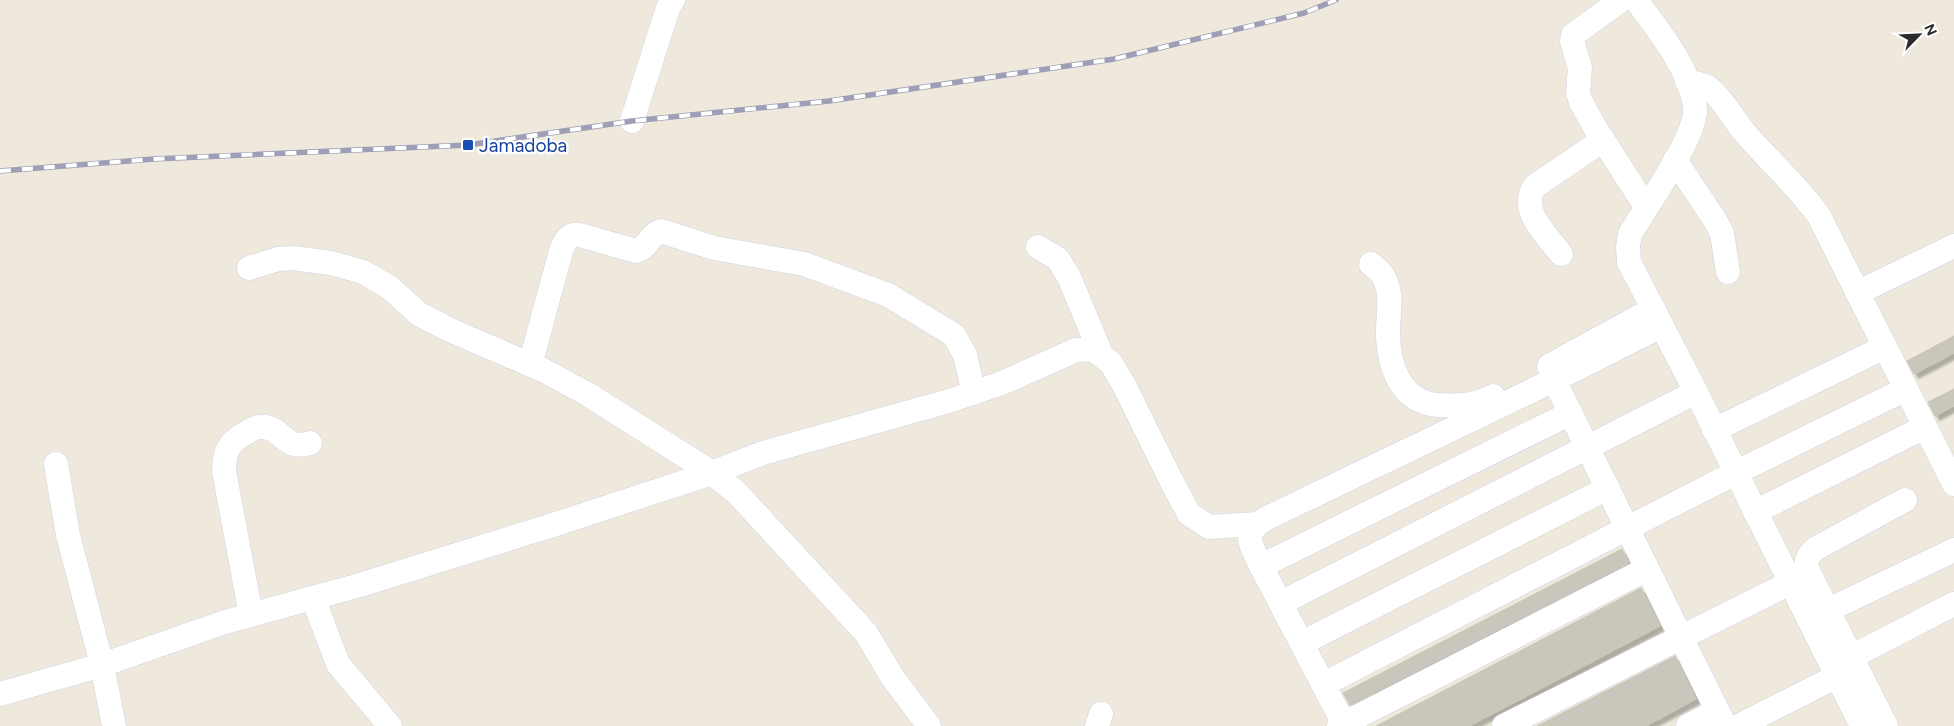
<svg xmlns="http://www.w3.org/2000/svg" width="1954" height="726" font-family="Figtree,sans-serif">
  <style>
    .building { fill: #c9c7bb; stroke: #cac6b6; filter: url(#shadow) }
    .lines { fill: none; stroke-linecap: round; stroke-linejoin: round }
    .minor-casing { stroke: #d1d2e5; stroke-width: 25 }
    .minor { stroke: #fff; stroke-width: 24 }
    .rail-casing { stroke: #9f9eb7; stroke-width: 5.5 }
    .rail { stroke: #fff; stroke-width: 4; stroke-dasharray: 11; stroke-linecap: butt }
    .transit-dot { fill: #1a4fb4; stroke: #fff; stroke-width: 2 }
    .labels { text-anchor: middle; stroke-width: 4.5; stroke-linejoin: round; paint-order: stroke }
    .transit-label { font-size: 19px; fill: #164399; stroke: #fff; text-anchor: start }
  </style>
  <defs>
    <filter id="shadow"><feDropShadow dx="4.5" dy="4.5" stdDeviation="1" flood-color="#0004"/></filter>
  </defs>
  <rect width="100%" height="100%" fill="#eee9dc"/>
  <!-- building -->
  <g class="building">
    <path d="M1954,336V353L1914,374L1907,361Z"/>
    <path d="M1954,389V406L1935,416L1928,402Z"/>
    <path d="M1622,549L1629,563L1350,705L1343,693Z"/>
    <path d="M1641,588L1660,626L1586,665L1469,726H1376Z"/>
    <path d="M1675,656L1696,699L1646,726H1537Z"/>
  </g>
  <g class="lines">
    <!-- minor casing -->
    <g class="minor-casing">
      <g id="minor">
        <path d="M1621,0L1573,35L1572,41L1580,68L1578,93L1581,102L1594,126L1646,207"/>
        <path d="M1636,0C1658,30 1689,67 1695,106C1699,134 1646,207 1630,234L1628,247L1629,262L1696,392L1862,726"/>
        <path d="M1687,82C1695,83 1703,84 1709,88C1724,100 1733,119 1745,133C1769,161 1797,185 1819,216L1954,484"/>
        <path d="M632,121L668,8L673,0"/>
        <path d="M1675,160L1715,220L1722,233L1728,272"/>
        <path d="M1038,247L1058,259L1069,277L1101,354"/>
        <path d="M1561,254C1547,235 1518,210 1535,186L1603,140"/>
        <path d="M1371,264C1379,270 1384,275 1387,285C1392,299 1388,316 1388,331C1388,364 1399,402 1438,405C1458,406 1475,406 1493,396"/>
        <path d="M249,268L278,259L293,258L331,263L363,272L389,287L419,314L450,330L545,371L589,395L712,473L736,492L866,633L893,678L929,726"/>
        <path d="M1857,293L1954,246"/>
        <path d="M530,365L561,251C565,241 568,233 580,235L636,251C648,248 650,234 661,231L714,248L804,264L888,295L954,335L965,355L974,393"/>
        <path d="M1549,366L1653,309"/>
        <path d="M1554,380L1725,726"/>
        <path d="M1714,430L1885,347"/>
        <path d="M56,464L68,535L102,665L114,726"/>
        <path d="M1755,512L1925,427"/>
        <path d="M1261,566L1571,413"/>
        <path d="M313,598L338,664L390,726"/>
        <path d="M1281,603L1696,392"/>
        <path d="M1828,610L1954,550"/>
        <path d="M251,615L224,471C224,451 229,442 246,433C252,429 258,426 265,427C285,430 284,451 310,443"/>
        <path d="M1302,643L1608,488"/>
        <path d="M1851,657L1954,604"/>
        <path d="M1324,684L1735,473L1906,389"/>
        <path d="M0,694L102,665L225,622L360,585L556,524L712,473L763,453L949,401L1002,383L1076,350L1093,349L1111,363L1124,385L1172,482L1189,514L1209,527L1257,524"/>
        <path d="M1097,726L1101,714"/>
        <path d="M1339,726L1647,569"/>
        <path d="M1345,726L1261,566C1251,544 1241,535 1265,519L1554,380L1661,326"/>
        <path d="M1504,726L1790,583"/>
        <path d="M1688,726L1717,711"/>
        <path d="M1739,726L1837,676"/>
        <path d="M1886,726L1807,569C1805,560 1809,555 1815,549L1905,500"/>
      </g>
    </g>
    <!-- minor -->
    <use href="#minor" class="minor"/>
    <!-- rail casing -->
    <g class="rail-casing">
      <path id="rail" d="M0,171L154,159L468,145L632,121L829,101L1114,59L1304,13L1336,0"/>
    </g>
    <!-- rail -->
    <use href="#rail" class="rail"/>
  </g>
  <!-- markers -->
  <rect class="transit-dot" x="462" y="139" width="12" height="12" rx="2.5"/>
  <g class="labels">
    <!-- transit labels -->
    <g class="transit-label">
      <text x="479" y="152">Jamadoba</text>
    </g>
  </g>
  <!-- north arrow -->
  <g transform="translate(1919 35) rotate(66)" stroke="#ffffff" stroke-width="4" paint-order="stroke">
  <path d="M0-4L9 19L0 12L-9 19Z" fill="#2b2b2b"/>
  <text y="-8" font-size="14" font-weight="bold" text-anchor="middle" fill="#2b2b2b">N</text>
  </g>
</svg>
